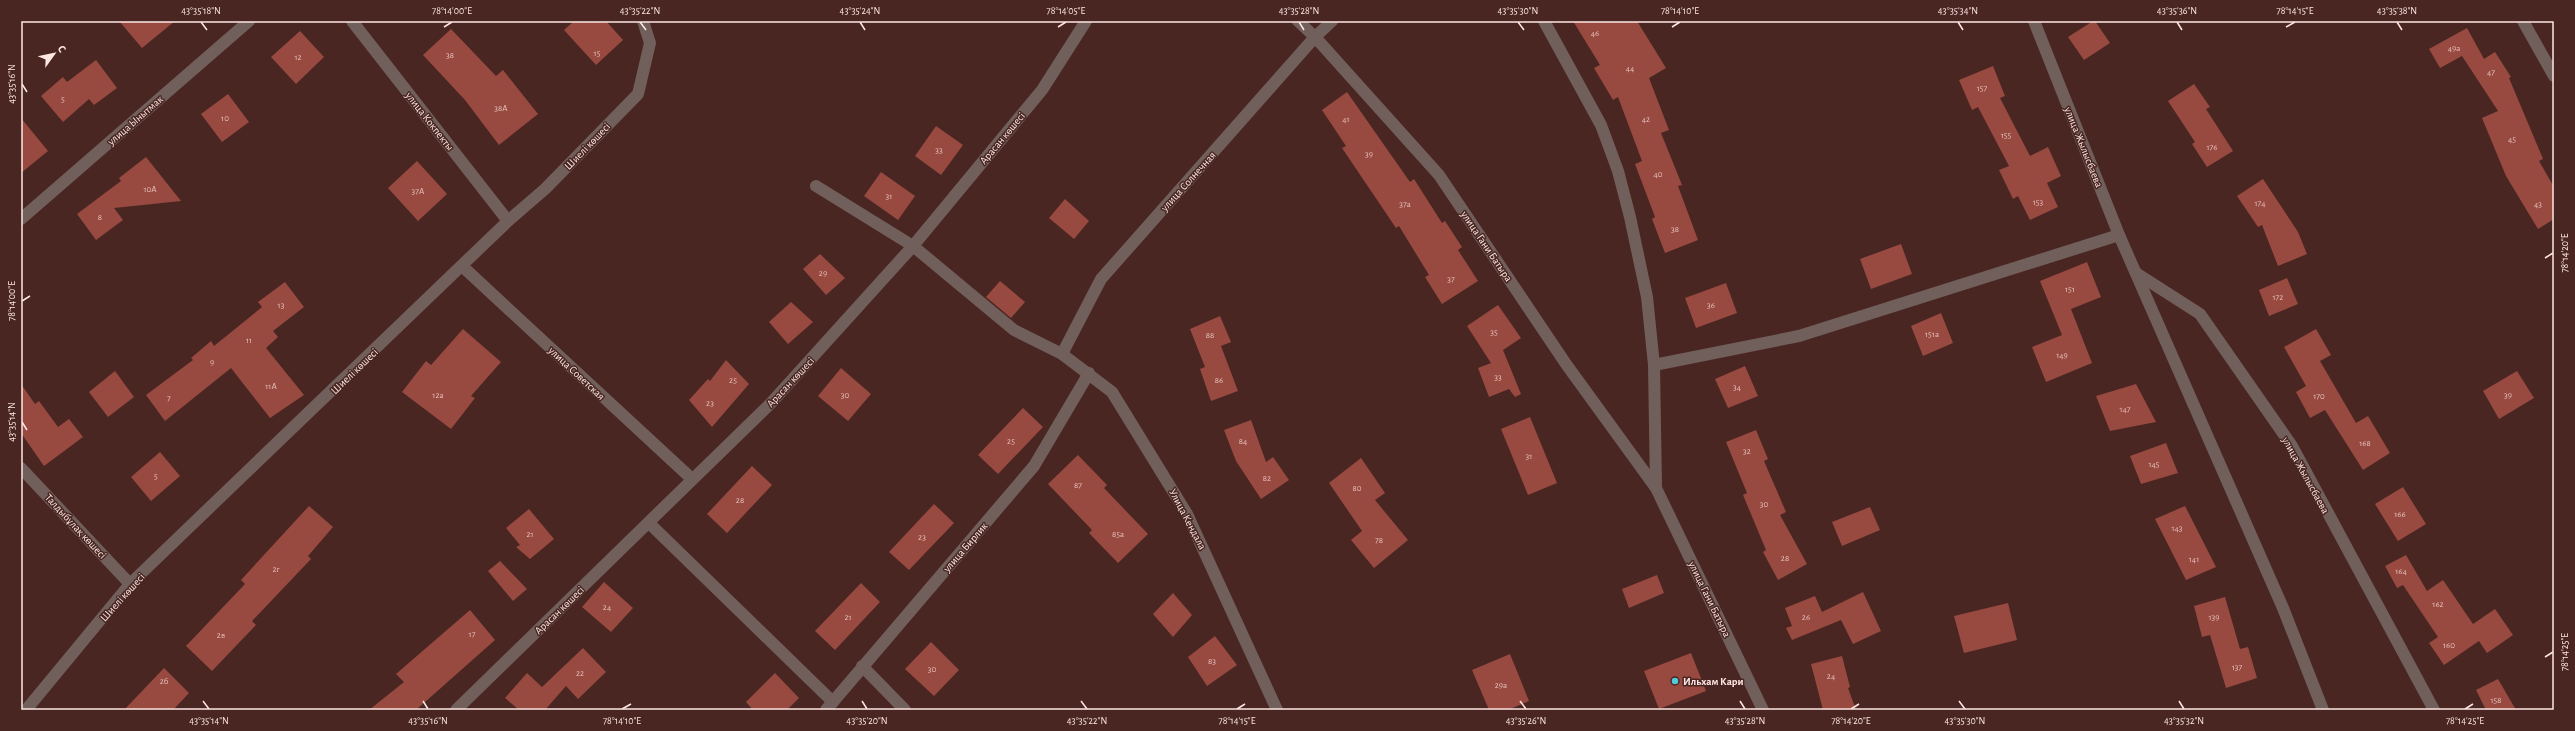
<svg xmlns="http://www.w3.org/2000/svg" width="2575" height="731" font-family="'Alegreya Sans',sans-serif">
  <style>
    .building { fill: #984940 }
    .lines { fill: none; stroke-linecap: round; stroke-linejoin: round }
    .minor { stroke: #715f5c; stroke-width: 12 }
    .ticks { fill: none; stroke: #fee7e3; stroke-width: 1.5 }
    .poi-dot { fill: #53cbdc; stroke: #492622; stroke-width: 1.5 }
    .labels { text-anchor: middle; stroke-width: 3; stroke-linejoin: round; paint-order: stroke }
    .number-label { font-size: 9px; fill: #e4c0ba }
    .street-label { font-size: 11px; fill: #fee7e3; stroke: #492622 }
    .poi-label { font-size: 11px; font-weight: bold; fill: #fee7e3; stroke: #492622; text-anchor: start }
    .neatline { fill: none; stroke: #fee7e3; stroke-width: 1.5 }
    .ticks-label { font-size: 10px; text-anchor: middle; fill: #fee7e3 }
  </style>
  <rect width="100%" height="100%" fill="#492622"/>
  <!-- building -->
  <g class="building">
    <path d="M119,21H175L142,48Z"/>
    <path d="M574,21H606L623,40L596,65L564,30Z"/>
    <path d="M1573,21H1637L1666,68L1649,78L1669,130L1661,133L1682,185L1678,186L1698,240L1665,253L1652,219L1655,217L1635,164L1642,161L1618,97L1613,100L1594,68L1600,65Z"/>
    <path d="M2093,21H2095L2110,43L2084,60L2068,37Z"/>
    <path d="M2467,28L2484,59L2495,52L2511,77L2509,78L2543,159L2539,161L2554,187V219L2538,229L2506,176L2482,118L2498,111L2462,56L2440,68L2429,49Z"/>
    <path d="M451,29L496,76L503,70L538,114L499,145L465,100L423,55Z"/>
    <path d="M300,31L324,57L296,84L271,57Z"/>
    <path d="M96,60L117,88L94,105L89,99L63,122L41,96L63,77L67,82Z"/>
    <path d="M1993,66L2005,96L2000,98L2030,156L2048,147L2061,176L2047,183L2058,207L2030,220L2018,196L2013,199L1999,170L2009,166L1978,107L1972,110L1959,80Z"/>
    <path d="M2194,84L2210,107L2206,109L2233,151L2207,167L2192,144L2195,142L2168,101Z"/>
    <path d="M1347,92L1410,182L1414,179L1442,223L1445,221L1462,247L1458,250L1478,281L1442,304L1425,277L1429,275L1399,226L1396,228L1342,148L1346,146L1322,110Z"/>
    <path d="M228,94L249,122L222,142L201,114Z"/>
    <path d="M21,118L48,151L21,173Z"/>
    <path d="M936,126L963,145L941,175L915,156Z"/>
    <path d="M146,157L181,201L114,208L123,220L96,240L77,214L121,181L119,178Z"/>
    <path d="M417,161L447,194L418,221L388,188Z"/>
    <path d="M881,172L915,196L898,220L864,196Z"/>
    <path d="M2263,179L2298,232L2307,254L2278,266L2262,225L2258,227L2237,196Z"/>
    <path d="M1065,199L1089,221L1074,239L1049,218Z"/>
    <path d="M1901,244L1912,274L1871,289L1860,259Z"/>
    <path d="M820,254L845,278L826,295L803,269Z"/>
    <path d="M2087,262L2101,297L2071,309L2092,363L2046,382L2032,347L2062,335L2040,281Z"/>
    <path d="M2287,278L2298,304L2269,316L2259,290Z"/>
    <path d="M1000,281L1025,302L1011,318L986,297Z"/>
    <path d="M285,282L304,307L273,331L278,337L266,348L304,395L270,418L231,368L165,421L146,395L193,360L191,358L211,341L214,346L262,307L258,302Z"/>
    <path d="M1726,283L1737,313L1696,328L1685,298Z"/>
    <path d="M791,302L813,322L788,344L769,322Z"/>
    <path d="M1498,305L1521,338L1503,350L1521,394L1515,397L1509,389L1489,397L1478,368L1491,363L1467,326Z"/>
    <path d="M1941,313L1953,343L1923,356L1911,326Z"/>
    <path d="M1220,316L1231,342L1221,346L1238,391L1211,401L1200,369L1205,367L1190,329Z"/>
    <path d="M463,329L501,362L471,396L475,398L451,429L402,392L426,361L431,365Z"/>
    <path d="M2316,329L2331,355L2320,361L2356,423L2368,416L2390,453L2363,470L2325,410L2310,418L2296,392L2306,386L2284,347Z"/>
    <path d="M726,360L749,384L712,427L689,400L708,379L710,381Z"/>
    <path d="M1745,366L1758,396L1728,408L1715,379Z"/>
    <path d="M841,368L871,394L848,421L818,396Z"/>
    <path d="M115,371L134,397L108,417L89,392Z"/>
    <path d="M2517,371L2534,398L2499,419L2483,391Z"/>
    <path d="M21,384L35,404L39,401L58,427L69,419L83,437L44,466L21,433Z"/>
    <path d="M2136,384L2156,422L2110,431L2096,396Z"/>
    <path d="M1023,408L1043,427L998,474L978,455Z"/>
    <path d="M1530,417L1557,483L1528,495L1501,429Z"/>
    <path d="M1251,420L1266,462L1273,457L1289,480L1261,499L1236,461L1224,430Z"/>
    <path d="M1756,430L1768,459L1764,461L1786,512L1780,515L1807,564L1778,580L1763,552L1766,550L1743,495L1747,493L1726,442Z"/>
    <path d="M2166,443L2178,473L2141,484L2130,456Z"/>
    <path d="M160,452L180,476L151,501L131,477Z"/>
    <path d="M1078,455L1107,485L1104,488L1148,534L1118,563L1089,533L1092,530L1048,484Z"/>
    <path d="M1361,458L1385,493L1375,500L1408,540L1374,568L1351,540L1362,531L1329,483Z"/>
    <path d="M752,466L772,485L727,533L707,514Z"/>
    <path d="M2403,487L2426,524L2398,541L2375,504Z"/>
    <path d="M934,504L954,523L909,570L889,552Z"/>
    <path d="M309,506L333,527L308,556L311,559L252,621L256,625L212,671L186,646L245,584L241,580Z"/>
    <path d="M2185,506L2216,567L2186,580L2155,519Z"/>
    <path d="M1870,507L1880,530L1842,546L1832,522Z"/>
    <path d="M529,509L554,539L530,559L516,547L520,545L506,528Z"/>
    <path d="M2406,555L2427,591L2443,580L2473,624L2495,609L2513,635L2487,653L2479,641L2444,665L2429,643L2438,637L2403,585L2397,588L2385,566Z"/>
    <path d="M500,561L527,589L513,601L488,571Z"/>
    <path d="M1657,575L1664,593L1629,608L1622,589Z"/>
    <path d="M604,582L633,608L611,632L582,607Z"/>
    <path d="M861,583L880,602L835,650L815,631Z"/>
    <path d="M1863,592L1881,631L1853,644L1841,620L1792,640L1786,628L1792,626L1785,608L1815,596L1822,612Z"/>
    <path d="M1173,593L1192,615L1173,637L1153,614Z"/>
    <path d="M2225,597L2240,649L2248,647L2257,678L2226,688L2210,635L2202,637L2194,606Z"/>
    <path d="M2008,603L2017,640L1964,653L1954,616Z"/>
    <path d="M470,610L495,640L416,710H369L404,682L396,674Z"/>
    <path d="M1215,636L1237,665L1207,686L1188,657Z"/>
    <path d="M931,642L959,670L934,696L905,669Z"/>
    <path d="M583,648L606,672L578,699L566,686L545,710H519L505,698L527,673L542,687Z"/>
    <path d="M1691,653L1706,691L1659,709L1644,671Z"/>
    <path d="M1510,654L1529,701L1508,710H1489L1472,670Z"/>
    <path d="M1842,656L1850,687L1848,688L1856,710H1823L1811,664Z"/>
    <path d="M164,668L189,693L173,710H124Z"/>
    <path d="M775,673L799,698L787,710H753L746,702Z"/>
    <path d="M2498,679L2516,710H2486L2476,690Z"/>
  </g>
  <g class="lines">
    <!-- minor -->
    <g class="minor">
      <path d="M352,21L508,221"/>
      <path d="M1298,21L1315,37L1439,175L1566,364L1656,488L1763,710"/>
      <path d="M1544,21L1601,125L1618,171L1630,217L1647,297L1654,365L1656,488"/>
      <path d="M2034,21L2119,235L2283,608L2323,710"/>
      <path d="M2523,21L2554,76"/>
      <path d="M816,186L913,246L1014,330L1062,354L1112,392L1187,514L1277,710"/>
      <path d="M21,219L249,21"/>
      <path d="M462,266L692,479"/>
      <path d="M2136,273L2200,314L2292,446L2434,710"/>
      <path d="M1062,354L1101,279L1315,37L1332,21"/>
      <path d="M1654,365L1799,336L2119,235"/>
      <path d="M21,468L130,584"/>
      <path d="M649,523L833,702"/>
      <path d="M862,666L905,710"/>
      <path d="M26,710L130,584L508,221L545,189L638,94L650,43L643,21"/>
      <path d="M456,710L771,403L913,246L1042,90L1086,21"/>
      <path d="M826,710L1034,466L1089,373"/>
    </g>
  </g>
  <!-- ticks -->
  <path class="ticks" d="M201,22L207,30M640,22L646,30M860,22L865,30M1299,22L1304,30M1518,22L1524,30M1958,22L1963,30M2177,22L2182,30M2397,22L2402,30M444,27L452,22M1058,27L1066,22M1672,27L1680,22M2286,27L2295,22M22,84L27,92M2545,258L2553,253M22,301L30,296M22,422L27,430M2545,657L2553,652M203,701L209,709M423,701L428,709M862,701L867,709M1081,701L1087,709M1520,701L1526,709M1740,701L1745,709M1959,701L1965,709M2179,701L2184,709M622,709L631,704M1237,709L1245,704M1851,709L1859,704M2465,709L2473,704"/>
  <!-- markers -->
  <circle class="poi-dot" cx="1675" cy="681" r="4"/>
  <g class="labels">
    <!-- number labels -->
    <g class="number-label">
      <text x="1595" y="36">46</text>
      <text x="2454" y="51">49а</text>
      <text x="597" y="56">15</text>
      <text x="450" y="58">38</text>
      <text x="298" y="60">12</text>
      <text x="1630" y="71">44</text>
      <text x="2491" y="75">47</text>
      <text x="1982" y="91">157</text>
      <text x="63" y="102">5</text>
      <text x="501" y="111">38А</text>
      <text x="225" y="121">10</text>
      <text x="1346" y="122">41</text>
      <text x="1646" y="122">42</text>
      <text x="2006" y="138">155</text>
      <text x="2512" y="142">45</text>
      <text x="2212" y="150">176</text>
      <text x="939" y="153">33</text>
      <text x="1369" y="157">39</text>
      <text x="1658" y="177">40</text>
      <text x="150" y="192">10А</text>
      <text x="418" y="194">37А</text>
      <text x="889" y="199">31</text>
      <text x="2038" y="205">153</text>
      <text x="2260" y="206">174</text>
      <text x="1405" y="207">37а</text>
      <text x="2538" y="207">43</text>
      <text x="100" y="220">8</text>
      <text x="1675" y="232">38</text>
      <text x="823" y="276">29</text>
      <text x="1451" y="282">37</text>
      <text x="2070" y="292">151</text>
      <text x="2278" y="300">172</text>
      <text x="281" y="308">13</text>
      <text x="1711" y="308">36</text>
      <text x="1494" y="335">35</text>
      <text x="1932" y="337">151а</text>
      <text x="1210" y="338">88</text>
      <text x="249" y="343">11</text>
      <text x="2062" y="358">149</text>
      <text x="212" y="365">9</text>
      <text x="1498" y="380">33</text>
      <text x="733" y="383">25</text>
      <text x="1219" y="383">86</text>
      <text x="271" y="389">11А</text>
      <text x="1737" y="390">34</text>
      <text x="438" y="398">12а</text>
      <text x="845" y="398">30</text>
      <text x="2508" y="398">39</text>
      <text x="2319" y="399">170</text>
      <text x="169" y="401">7</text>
      <text x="710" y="406">23</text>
      <text x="2125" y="412">147</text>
      <text x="1011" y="444">25</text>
      <text x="1243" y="444">84</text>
      <text x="2365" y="446">168</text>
      <text x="1747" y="454">32</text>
      <text x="1529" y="459">31</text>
      <text x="2154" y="467">145</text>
      <text x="156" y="479">5</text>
      <text x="1267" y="481">82</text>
      <text x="1078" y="488">87</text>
      <text x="1357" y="491">80</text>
      <text x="740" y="503">28</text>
      <text x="1764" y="507">30</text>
      <text x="2400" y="517">166</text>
      <text x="2177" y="531">143</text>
      <text x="530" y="537">21</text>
      <text x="1118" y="537">85а</text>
      <text x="922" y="540">23</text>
      <text x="1379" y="543">78</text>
      <text x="1785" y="561">28</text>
      <text x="2194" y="562">141</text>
      <text x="276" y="572">2г</text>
      <text x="2401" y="574">164</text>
      <text x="2438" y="607">162</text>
      <text x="607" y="610">24</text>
      <text x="848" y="620">21</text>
      <text x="1806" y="620">26</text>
      <text x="2214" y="620">139</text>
      <text x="472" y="637">17</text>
      <text x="221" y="638">2в</text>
      <text x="2449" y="648">160</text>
      <text x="1212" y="664">83</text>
      <text x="2237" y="670">137</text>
      <text x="932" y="672">30</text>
      <text x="580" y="676">22</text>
      <text x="1831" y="679">24</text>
      <text x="164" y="684">2б</text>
      <text x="1501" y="688">29а</text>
      <text x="2496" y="703">158</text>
    </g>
    <!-- street labels -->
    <g class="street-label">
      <text transform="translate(135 120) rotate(-41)" y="4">улица Ынытмак</text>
      <text transform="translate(430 121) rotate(52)" y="4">улица Кокпекты</text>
      <text transform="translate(1002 138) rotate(-50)" y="4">Арасан көшесі</text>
      <text transform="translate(587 146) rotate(-46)" y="4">Шиелі көшесі</text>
      <text transform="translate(2084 147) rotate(68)" y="4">улица Жылысбаева</text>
      <text transform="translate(1188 181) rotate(-48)" y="4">улица Солнечная</text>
      <text transform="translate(1487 246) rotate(56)" y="4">улица Гани Батыра</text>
      <text transform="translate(354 371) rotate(-44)" y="4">Шиелі көшесі</text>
      <text transform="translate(577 373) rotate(43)" y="4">улица Советская</text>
      <text transform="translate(790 382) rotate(-47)" y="4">Арасан көшесі</text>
      <text transform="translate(2306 475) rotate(61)" y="4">улица Жылысбаева</text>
      <text transform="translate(1188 519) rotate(62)" y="4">Улица Кендала</text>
      <text transform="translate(76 526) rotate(47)" y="4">Талдыбұлақ көшесі</text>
      <text transform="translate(965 547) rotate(-49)" y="4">улица Бирлик</text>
      <text transform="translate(122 597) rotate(-48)" y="4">Шиелі көшесі</text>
      <text transform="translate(1710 599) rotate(64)" y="4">улица Гани Батыра</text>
      <text transform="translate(559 610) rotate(-44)" y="4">Арасан көшесі</text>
    </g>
    <!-- poi labels -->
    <g class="poi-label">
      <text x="1683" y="685">Ильхам Кари</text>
    </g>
  </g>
  <!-- border -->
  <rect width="2575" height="731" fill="none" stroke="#492622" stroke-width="44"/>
  <!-- north arrow -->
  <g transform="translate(54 54) rotate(57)" stroke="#492622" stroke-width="3" paint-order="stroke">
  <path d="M0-3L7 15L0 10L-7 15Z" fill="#fee7e3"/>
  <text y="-6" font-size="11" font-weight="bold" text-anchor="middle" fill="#fee7e3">С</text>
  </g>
  <rect x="22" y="22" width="2531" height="687" class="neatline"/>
  <g class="ticks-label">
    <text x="201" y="14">43°35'18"N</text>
    <text x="452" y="14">78°14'00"E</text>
    <text x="640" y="14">43°35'22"N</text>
    <text x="860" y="14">43°35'24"N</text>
    <text x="1066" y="14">78°14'05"E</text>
    <text x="1299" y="14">43°35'28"N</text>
    <text x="1518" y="14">43°35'30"N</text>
    <text x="1680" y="14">78°14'10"E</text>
    <text x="1958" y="14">43°35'34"N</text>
    <text x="2177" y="14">43°35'36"N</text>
    <text x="2295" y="14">78°14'15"E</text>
    <text x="2397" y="14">43°35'38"N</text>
    <text transform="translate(11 84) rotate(-90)" y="4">43°35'16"N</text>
    <text transform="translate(2564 253) rotate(-90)" y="4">78°14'20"E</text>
    <text transform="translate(11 301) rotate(-90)" y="4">78°14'00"E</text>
    <text transform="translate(11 422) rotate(-90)" y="4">43°35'14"N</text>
    <text transform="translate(2564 652) rotate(-90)" y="4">78°14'25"E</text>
    <text x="209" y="724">43°35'14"N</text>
    <text x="428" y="724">43°35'16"N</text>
    <text x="622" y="724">78°14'10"E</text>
    <text x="867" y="724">43°35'20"N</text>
    <text x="1087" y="724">43°35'22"N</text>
    <text x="1237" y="724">78°14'15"E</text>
    <text x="1526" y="724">43°35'26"N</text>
    <text x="1745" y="724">43°35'28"N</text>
    <text x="1851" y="724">78°14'20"E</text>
    <text x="1965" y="724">43°35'30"N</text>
    <text x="2184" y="724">43°35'32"N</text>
    <text x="2465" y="724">78°14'25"E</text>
  </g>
</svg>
